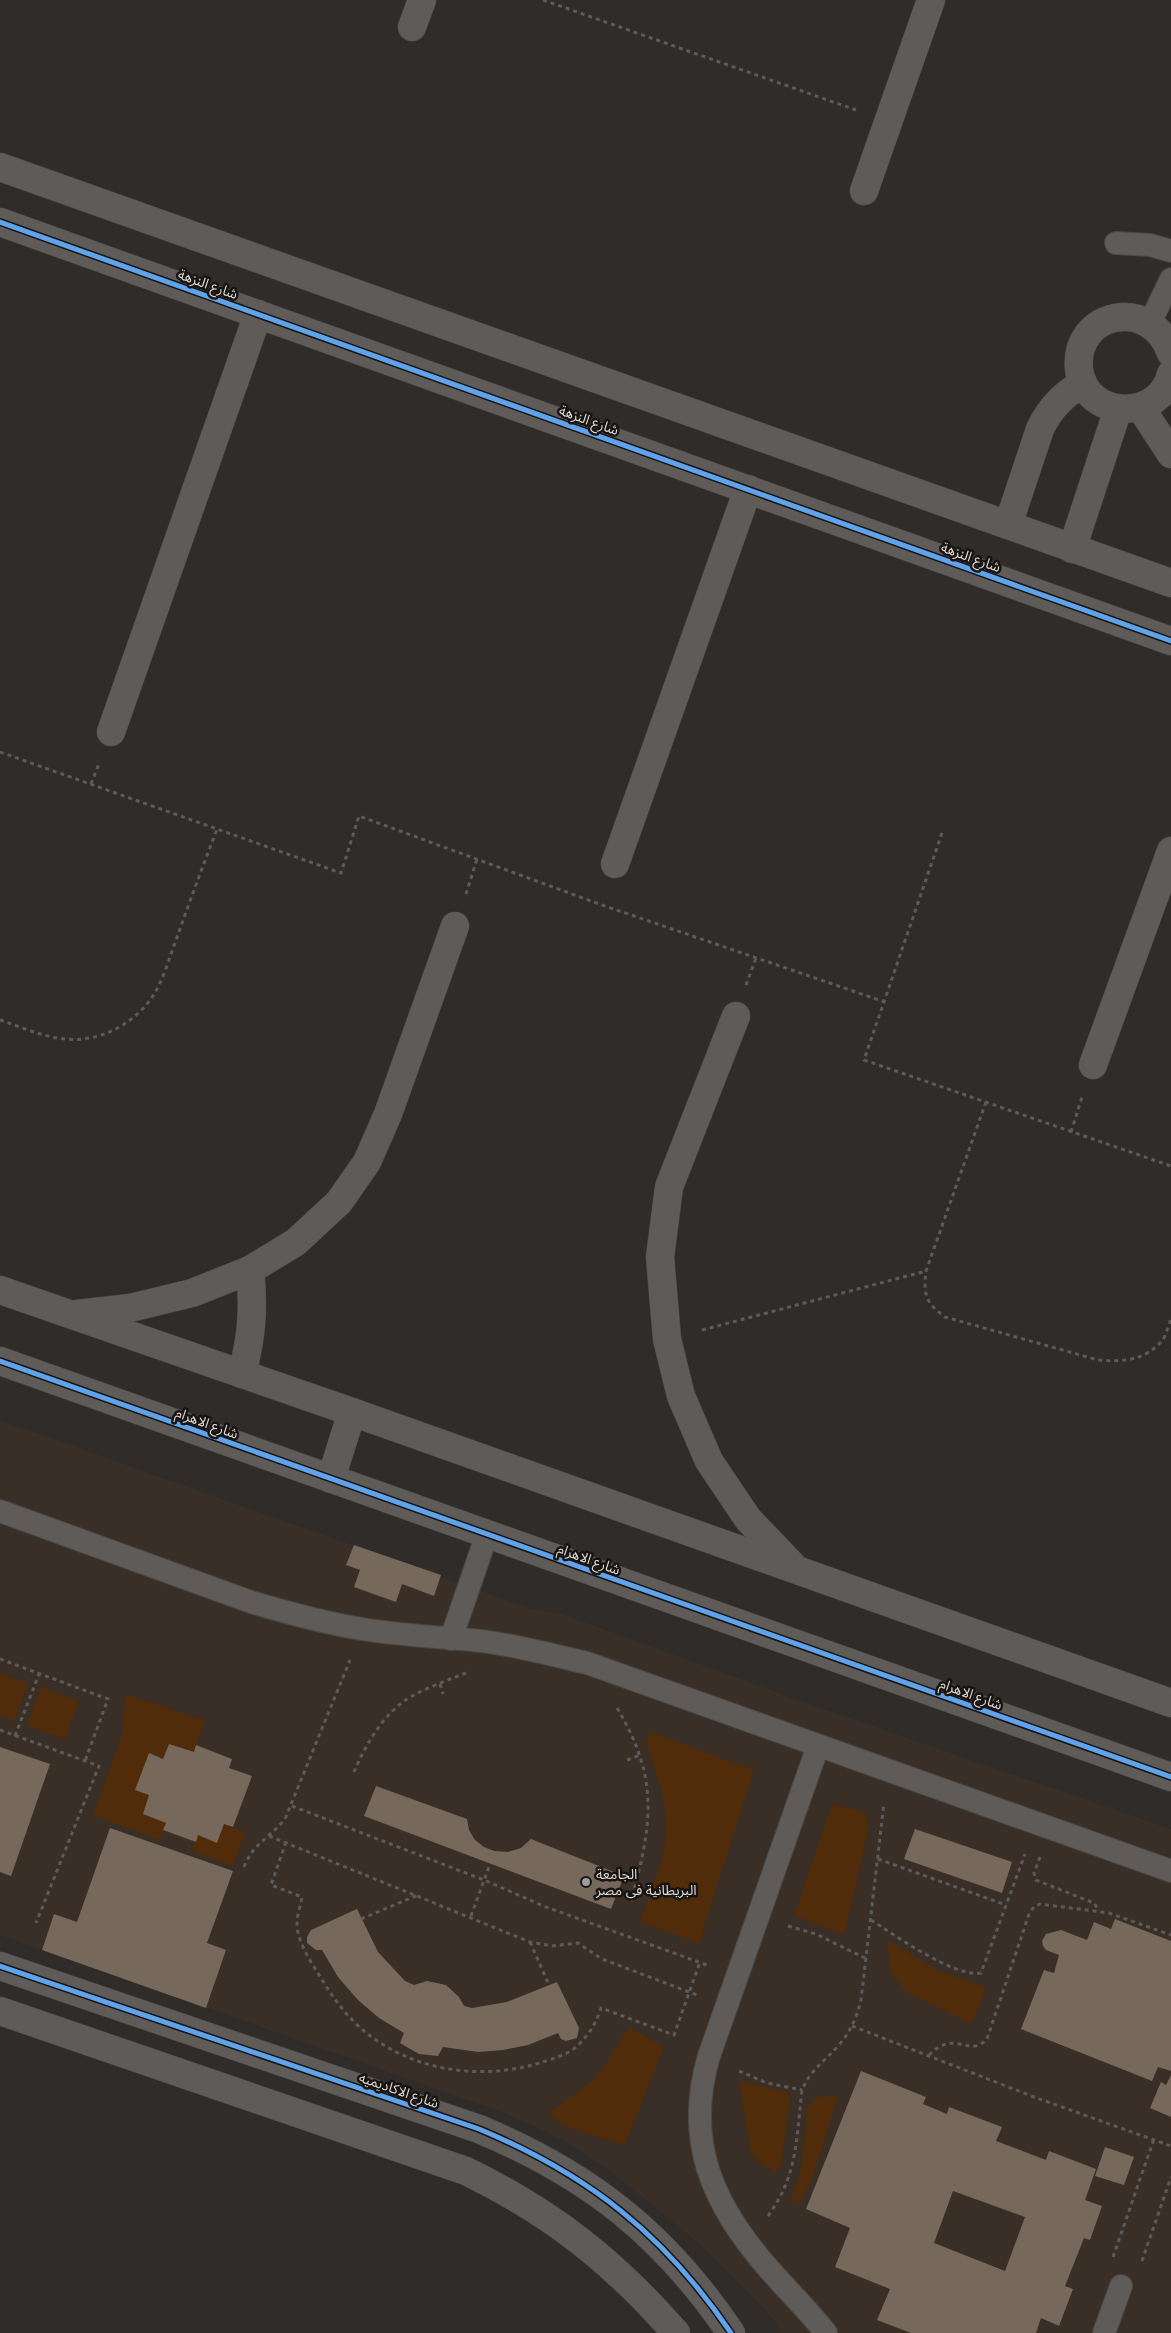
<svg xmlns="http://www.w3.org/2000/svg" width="1171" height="2333" font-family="'Golos Text','Noto Sans Arabic',sans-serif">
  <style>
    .built { fill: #392f27 }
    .green { fill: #502c0a }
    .building { fill: #77685c; fill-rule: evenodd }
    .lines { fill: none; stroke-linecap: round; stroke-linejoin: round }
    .service-casing { stroke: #4a4845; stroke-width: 24 }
    .minor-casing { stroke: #4a4845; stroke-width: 29 }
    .tertiary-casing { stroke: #4a4845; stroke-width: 29 }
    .path { stroke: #5d5b59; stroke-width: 3; stroke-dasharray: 4 4; stroke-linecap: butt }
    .service { stroke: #5e5b59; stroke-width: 22 }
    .minor { stroke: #5e5b59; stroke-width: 28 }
    .tertiary { stroke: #5e5b59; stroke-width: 28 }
    .cycleway-casing { stroke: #171412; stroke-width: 8 }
    .cycleway { stroke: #60a3ed; stroke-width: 5 }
    .poi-dot { fill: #9f9c99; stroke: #171412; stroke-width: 2 }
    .labels { text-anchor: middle; stroke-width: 5; stroke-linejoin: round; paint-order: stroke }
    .street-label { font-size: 14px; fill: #dcd8d5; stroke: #171412 }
    .poi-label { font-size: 14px; fill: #dcd8d5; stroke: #171412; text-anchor: start }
  </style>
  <rect width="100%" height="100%" fill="#2f2c29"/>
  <!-- built -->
  <path class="built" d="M0,1420L532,1609L559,1613L812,1705L1171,1829V2333H782L774,2320L736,2280L696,2241L635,2191L603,2166L570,2144L534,2126L496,2110L0,1935Z"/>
  <!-- green -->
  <g class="green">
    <path d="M0,1673L28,1683L14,1721L0,1715Z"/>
    <path d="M40,1687L79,1701L65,1739L27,1725Z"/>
    <path d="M125,1694L205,1720L194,1752L169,1744L163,1759L149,1753V1795L143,1814L166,1823L160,1840L93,1815L123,1733Z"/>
    <path d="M650,1732L754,1770L699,1943L640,1922C649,1894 664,1864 666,1834C668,1802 656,1771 646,1742Z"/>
    <path d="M832,1804L866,1812L868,1831L844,1935L794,1915Z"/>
    <path d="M224,1824L245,1832L233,1866L192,1851L198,1835L217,1842Z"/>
    <path d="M887,1940L935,1969L986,1987L972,2024L907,1993L890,1971Z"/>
    <path d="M629,2027L664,2047L625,2145L563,2126L549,2113L597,2077Z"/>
    <path d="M739,2081L787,2092L790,2099L781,2166L775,2172L761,2164L751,2154Z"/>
    <path d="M821,2096L838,2097L812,2179L800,2204L791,2200L801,2170L808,2107L812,2102Z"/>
  </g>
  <!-- building -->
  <g class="building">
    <path d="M354,1545L441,1575L434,1596L402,1584L396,1602L354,1587L360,1570L346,1565Z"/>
    <path d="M169,1744L194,1752L196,1745L232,1759L229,1768L252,1776L233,1827L224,1824L217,1843L198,1835L196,1842L163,1830L166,1823L143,1814L149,1795L135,1790L149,1753L163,1759Z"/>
    <path d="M0,1747L50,1764L11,1876L0,1872Z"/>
    <path d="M376,1786L467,1819L469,1830L475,1840L484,1847L494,1851L508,1852L521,1848L531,1839L624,1876L611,1909L364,1816Z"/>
    <path d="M110,1828L233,1871L207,1943L226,1950L206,2008L42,1950L54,1914L77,1922Z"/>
    <path d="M915,1829L1012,1862L1002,1893L904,1859Z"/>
    <path d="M357,1909L378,1952L405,1981L414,1985L427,1981L446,1985L459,1997L464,2006L472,2008L507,2002L557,1982L579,2028L577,2038L566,2041L561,2039L558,2033L528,2045L503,2050L478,2052L443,2047L438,2056L419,2054L400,2043L404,2033L379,2018L358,2000L338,1977L322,1950H316L307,1943V1937L311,1930Z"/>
    <path d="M1115,1919L1171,1941V2071L1158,2067L1152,2081L1021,2029L1044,1970L1054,1973L1059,1955L1046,1950L1043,1946L1042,1941L1046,1934L1061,1930L1087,1940L1094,1922L1111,1929Z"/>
    <path d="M861,2071L926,2097L923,2104L947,2114L949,2107L1002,2127L996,2141L1046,2160L1049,2151L1096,2169L1085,2200L1102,2206L1090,2240L1084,2238L1065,2286L1073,2289L1059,2326L1041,2318L1036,2333H911L877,2320L890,2289L835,2267L850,2228L806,2209ZM953,2191L1025,2217L1005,2271L934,2243Z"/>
    <path d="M1171,2075V2117L1150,2108L1161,2082L1166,2085Z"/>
    <path d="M1105,2147L1134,2157L1124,2185L1095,2176Z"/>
  </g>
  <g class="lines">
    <!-- service casing -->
    <g class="service-casing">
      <g id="service">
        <path d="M1116,243L1150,245L1171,251"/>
        <path d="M1150,323L1171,279"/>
        <path d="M0,1511L251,1602C288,1613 325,1623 362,1629C399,1635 435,1637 472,1640C511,1644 549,1654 587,1663L1171,1871"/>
        <path d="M451,1639L487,1534"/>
        <path d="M818,1746L709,2056C684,2140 712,2204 768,2268C787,2290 808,2310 826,2333"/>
        <path d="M1104,2333L1121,2286"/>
      </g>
    </g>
    <!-- minor casing -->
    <g class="minor-casing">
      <g id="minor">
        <path d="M412,27L422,0"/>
        <path d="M0,167L1171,583"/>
        <path d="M864,191L931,0"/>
        <path d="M0,222L1171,641"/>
        <path d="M1171,353C1151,295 1073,312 1079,369C1085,420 1160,422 1171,374"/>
        <path d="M1141,408L1171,454"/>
        <path d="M1008,525L1040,429C1050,408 1063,395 1083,383"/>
        <path d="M1072,549L1118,409"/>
        <path d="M111,732L258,314"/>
        <path d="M615,864L748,489"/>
        <path d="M736,1016L669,1187L660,1257L667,1339L681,1396L709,1461L748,1519L792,1565"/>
        <path d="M1093,1065L1171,851"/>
        <path d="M0,1290L352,1412L1171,1703"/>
        <path d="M77,1314L130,1308L192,1293L250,1270L296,1242L339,1202L367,1162L388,1114L455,926"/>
        <path d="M0,1361L1171,1777"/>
        <path d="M242,1374C252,1335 254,1309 250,1270"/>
        <path d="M331,1479L352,1412"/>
      </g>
    </g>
    <!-- tertiary casing -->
    <g class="tertiary-casing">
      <g id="tertiary">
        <path d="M0,1966L479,2129C589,2175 664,2234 731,2333"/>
        <path d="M0,2011L466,2171C552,2213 613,2261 676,2333"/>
      </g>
    </g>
    <!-- path -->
    <g class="path">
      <path d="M543,0L856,110"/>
      <path d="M0,752L341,873L359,816L602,905L885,1002"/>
      <path d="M91,784L99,764"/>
      <path d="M942,833L864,1060L1171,1166"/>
      <path d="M466,894L477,859"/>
      <path d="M746,985L756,958"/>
      <path d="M0,1020C21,1027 43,1037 65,1039C102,1043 140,1021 157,989C165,974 170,956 176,940C189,903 203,866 217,829"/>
      <path d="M986,1102L926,1271C923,1295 926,1303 945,1317L1098,1360C1122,1362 1144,1361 1162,1341C1166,1336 1168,1326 1171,1319"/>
      <path d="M1071,1132L1082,1097"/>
      <path d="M702,1330L926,1271"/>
      <path d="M0,1659L108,1699L85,1761"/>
      <path d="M440,1684L443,1694"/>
      <path d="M617,1708C660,1779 652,1825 631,1901"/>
      <path d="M0,1730L99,1766L36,1923"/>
      <path d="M15,1736L39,1674"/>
      <path d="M627,1760L640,1755"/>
      <path d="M354,1772C366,1744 384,1712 412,1696C429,1687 448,1680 466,1673"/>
      <path d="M292,1806L484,1880L546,1907L707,1965"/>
      <path d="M269,1836L530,1942L552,1946L578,1943L602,1959L697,1995"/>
      <path d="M286,1842L271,1885L302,1897C301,1905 297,1915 297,1923C297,1942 311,1962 321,1978C336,2003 354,2026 379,2042C426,2073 486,2079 540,2063C551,2059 568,2055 577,2046C589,2035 596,2023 601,2008L674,2035L700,1962"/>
      <path d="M1040,1857L1034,1873L1036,1880L1094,1903L1099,1911"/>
      <path d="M878,1859L1006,1905"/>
      <path d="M244,1867C254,1842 269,1839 285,1819L350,1660"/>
      <path d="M471,1916L490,1864"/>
      <path d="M361,1919L418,1895"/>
      <path d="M871,1920C893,1934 955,1978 981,1973L1025,1854"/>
      <path d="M788,1926L816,1934L865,1958"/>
      <path d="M530,1942L549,1985"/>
      <path d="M852,2026L1034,2097L1171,2146"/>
      <path d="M929,2055C956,2028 968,2059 987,2039L1029,1914L1034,1907L1040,1904L1109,1913L1171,1935"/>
      <path d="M739,2071L767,2083L802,2090"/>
      <path d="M768,2216C798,2175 796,2139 802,2090C811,2069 824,2062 839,2045C850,2032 857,2017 861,2000L884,1803"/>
      <path d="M1113,2257L1154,2139"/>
      <path d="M1142,2261L1171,2177"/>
    </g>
    <!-- service -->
    <use href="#service" class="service"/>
    <!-- minor -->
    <use href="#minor" class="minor"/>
    <!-- tertiary -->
    <use href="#tertiary" class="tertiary"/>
    <!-- cycleway casing -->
    <g class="cycleway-casing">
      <g id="cycleway">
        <path d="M0,222L1171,641"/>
        <path d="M0,1361L1171,1777"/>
        <path d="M0,1966L479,2129C589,2175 664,2234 731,2333"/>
      </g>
    </g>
    <!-- cycleway -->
    <use href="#cycleway" class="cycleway"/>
  </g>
  <!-- markers -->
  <circle class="poi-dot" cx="586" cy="1882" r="5"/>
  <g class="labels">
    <!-- street labels -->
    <g class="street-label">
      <text transform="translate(208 284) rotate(20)" y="5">شارع النزهة</text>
      <text transform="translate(589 420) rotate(20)" y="5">شارع النزهة</text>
      <text transform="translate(971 557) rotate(20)" y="5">شارع النزهة</text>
      <text transform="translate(207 1423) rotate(20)" y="5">شارع الاهرام</text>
      <text transform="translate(589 1559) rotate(20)" y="5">شارع الاهرام</text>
      <text transform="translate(971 1694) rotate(20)" y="5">شارع الاهرام</text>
      <text transform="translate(399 2090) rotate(19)" y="5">شارع الاكاديميه</text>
    </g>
    <!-- poi labels -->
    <g class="poi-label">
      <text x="596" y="1879">الجامعة<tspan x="596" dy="16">البريطانية فى مصر</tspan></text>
    </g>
  </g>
</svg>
